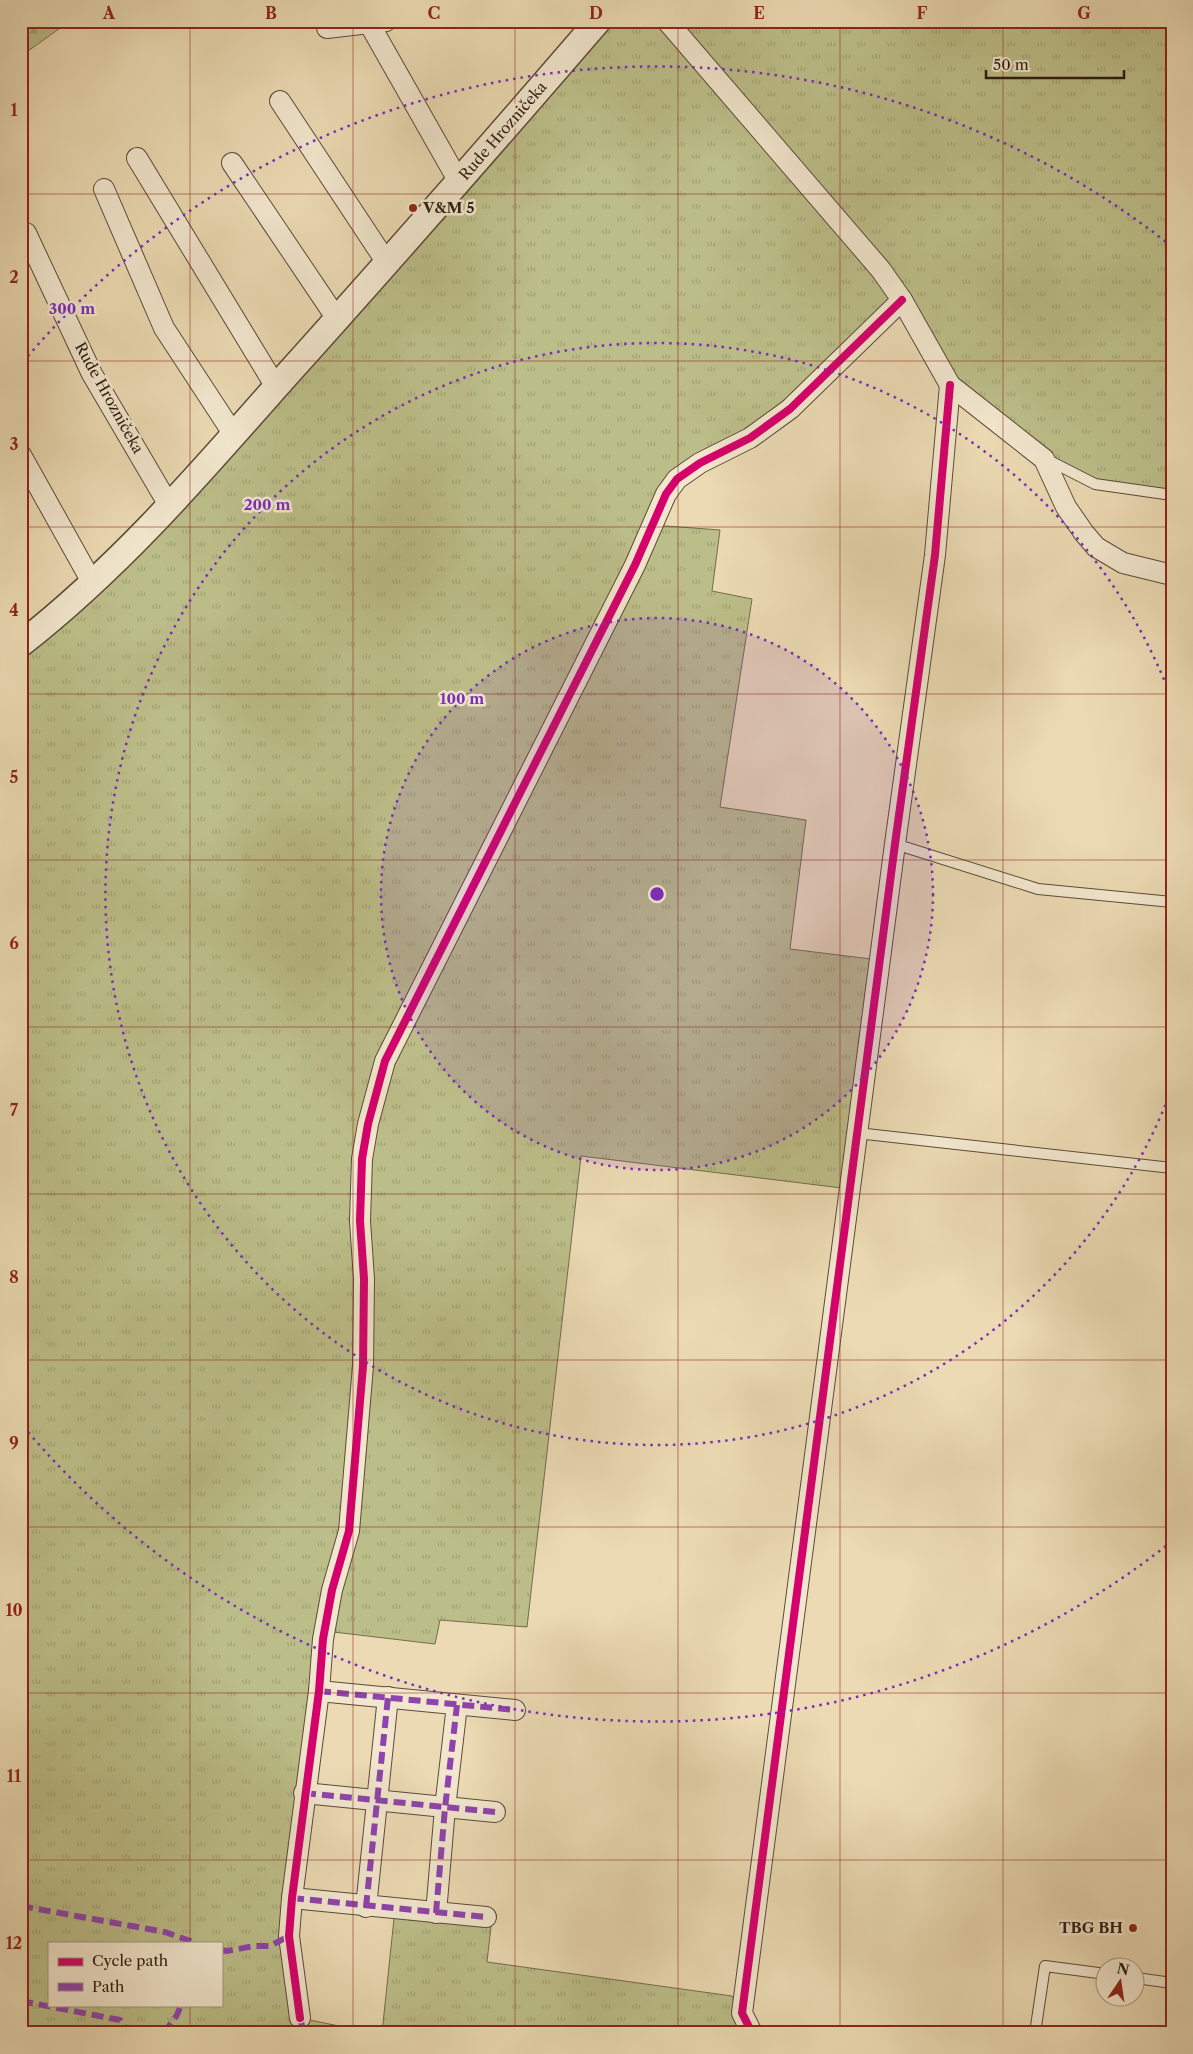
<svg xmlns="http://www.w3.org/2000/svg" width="1193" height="2054" font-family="'Libre Caslon Text',serif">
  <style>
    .grass { fill: url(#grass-tufts); stroke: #746c4c; fill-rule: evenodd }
    .forest { fill: url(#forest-firs); stroke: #746c4c }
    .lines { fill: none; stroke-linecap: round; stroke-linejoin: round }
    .service-casing { stroke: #5c4b39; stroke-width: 12 }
    .minor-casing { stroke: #5c4b39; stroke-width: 22 }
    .tertiary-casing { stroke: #5c4b39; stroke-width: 28 }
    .service { stroke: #f2e7ce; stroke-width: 10 }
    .minor { stroke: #f2e7ce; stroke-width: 20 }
    .tertiary { stroke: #f2e7ce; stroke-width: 25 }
    .quiet { stroke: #8e44ad; stroke-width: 6; stroke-dasharray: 12 6; stroke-linecap: butt }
    .cycleway-casing { stroke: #f2e7ce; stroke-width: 11 }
    .cycleway { stroke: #d6006c; stroke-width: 8 }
    .grid { fill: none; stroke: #8f2418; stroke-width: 1; stroke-opacity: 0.55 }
    .ring { fill: none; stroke: #7b2cbf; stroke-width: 2.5; stroke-dasharray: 2.5 5 }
    .poi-dot { fill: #8f2418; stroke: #f2e7ce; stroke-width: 2 }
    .labels { text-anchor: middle; stroke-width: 5; stroke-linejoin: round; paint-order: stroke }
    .street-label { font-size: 15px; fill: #2d1b10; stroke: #f2e7ce }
    .poi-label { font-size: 15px; font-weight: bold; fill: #2d1b10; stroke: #f2e7ce; text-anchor: start }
    .centre { fill: #7b2cbf; stroke: #f2e7ce; stroke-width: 2.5 }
    .ring-label { font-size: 15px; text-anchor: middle; font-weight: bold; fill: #7b2cbf; stroke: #f2e7ce; stroke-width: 5; stroke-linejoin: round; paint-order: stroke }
    .neatline { fill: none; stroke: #8f2418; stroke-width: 2 }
    .grid-label { font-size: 16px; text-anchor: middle; font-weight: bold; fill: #8f2418 }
  </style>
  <defs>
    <pattern id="grass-tufts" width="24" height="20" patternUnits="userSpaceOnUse" patternTransform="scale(1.25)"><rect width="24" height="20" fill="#bcbe89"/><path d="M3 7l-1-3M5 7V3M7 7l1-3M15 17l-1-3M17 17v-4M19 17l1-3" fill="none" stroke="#a2a375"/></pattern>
    <pattern id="forest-firs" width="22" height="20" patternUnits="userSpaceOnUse" patternTransform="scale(1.25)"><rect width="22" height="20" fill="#bcbe89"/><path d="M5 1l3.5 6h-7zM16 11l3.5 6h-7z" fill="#a2a375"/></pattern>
  </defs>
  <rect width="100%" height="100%" fill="#ebdab3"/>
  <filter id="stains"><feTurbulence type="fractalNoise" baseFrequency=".004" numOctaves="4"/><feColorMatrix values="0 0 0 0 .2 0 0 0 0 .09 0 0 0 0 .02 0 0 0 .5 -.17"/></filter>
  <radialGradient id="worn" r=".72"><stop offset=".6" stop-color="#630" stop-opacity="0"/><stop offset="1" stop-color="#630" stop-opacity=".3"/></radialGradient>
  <!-- grass -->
  <g class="grass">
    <path d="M602,21H1172V495L1095,484L1044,459L950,385L902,300L790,409L700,463L653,525L720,530L712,591L752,599L720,807L806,820L790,949L879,960L850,1189L581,1156L527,1627L440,1620L435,1644L325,1631L292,1898L300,2018L373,2033H21V648ZM49,1943H221V2005H49Z"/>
    <path d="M395,1909L492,1918L487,1962L732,1996L752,2033H382Z"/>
  </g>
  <!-- forest -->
  <path class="forest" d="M21,21H70L21,56Z"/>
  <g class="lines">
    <!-- service casing -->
    <g class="service-casing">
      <g id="service">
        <path d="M1048,460L1095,484L1172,495"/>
        <path d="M895,844L1038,889L1172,902"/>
        <path d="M857,1133L1172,1168"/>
        <path d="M1136,1978L1172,1983"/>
        <path d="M1035,2033L1045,1966L1106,1974"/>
      </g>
    </g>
    <!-- minor casing -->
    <g class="minor-casing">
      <g id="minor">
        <path d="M667,21L881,270L902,300L950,385L1044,459L1066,507L1084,533L1096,547L1123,563L1172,575"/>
        <path d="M370,25L459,182"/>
        <path d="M327,28L386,21"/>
        <path d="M280,101L387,263"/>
        <path d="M137,158L276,387"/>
        <path d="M232,163L337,319"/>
        <path d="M104,189L164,328L234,435"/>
        <path d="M26,233L92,374L170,507"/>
        <path d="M21,455L93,584"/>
        <path d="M319,1691L515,1710"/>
        <path d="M304,1793L495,1812"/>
        <path d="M292,1898L486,1917"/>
        <path d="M366,1907L388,1697"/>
        <path d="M436,1913L445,1808L457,1705"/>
        <path d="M300,2018L289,1936L292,1898L319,1691L323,1639L332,1590L349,1531L363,1366L364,1279L360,1221L362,1159L368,1124L385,1061L635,565L666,494L677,479L700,463L750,438L790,409L902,300"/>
        <path d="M752,2033L742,2013L895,844L935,555L950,385"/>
      </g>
    </g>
    <!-- tertiary casing -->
    <g class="tertiary-casing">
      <path id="tertiary" d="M21,644C117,569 196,478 276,387C385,266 492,144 598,21"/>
    </g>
    <!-- service -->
    <use href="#service" class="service"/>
    <!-- minor -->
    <use href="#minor" class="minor"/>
    <!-- tertiary -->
    <use href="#tertiary" class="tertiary"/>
    <!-- quiet -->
    <g class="quiet">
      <path d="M319,1691L515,1710"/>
      <path d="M304,1793L495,1812"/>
      <path d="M292,1898L486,1917"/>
      <path d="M21,1906L165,1932L196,1943"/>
      <path d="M366,1907L388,1697"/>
      <path d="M436,1913L445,1808L457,1705"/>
      <path d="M221,1950L227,1951L254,1946H270L289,1936"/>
      <path d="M21,2001L120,2020L129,2033"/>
      <path d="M300,2018L304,2033"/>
      <path d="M164,2033L177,2015L181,2005"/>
    </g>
    <!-- cycleway casing -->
    <g class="cycleway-casing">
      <g id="cycleway">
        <path d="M300,2018L289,1936L292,1898L319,1691L323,1639L332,1590L349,1531L363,1366L364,1279L360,1221L362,1159L368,1124L385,1061L635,565L666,494L677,479L700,463L750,438L790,409L902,300"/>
        <path d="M752,2033L742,2013L895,844L935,555L950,385"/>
      </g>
    </g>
    <!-- cycleway -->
    <use href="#cycleway" class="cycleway"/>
  </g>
  <!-- grid -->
  <path class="grid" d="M190,21V1943M353,21V2033M515,21V2033M678,21V2033M840,21V2033M1003,21V2033M21,194H1172M21,361H1172M21,527H1172M21,694H1172M21,860H1172M21,1027H1172M21,1194H1172M21,1360H1172M21,1527H1172M21,1693H1172M21,1860H1172M190,2005V2033"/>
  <!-- distance rings -->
  <circle cx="657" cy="894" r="276" fill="#7b2cbf" fill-opacity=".12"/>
  <g class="ring">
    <circle cx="657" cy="894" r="276"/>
    <path d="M1171 1091A551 551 0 1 1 1171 697"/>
    <path d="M1166 1546A827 827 0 0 1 23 1426M23 362A827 827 0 0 1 1166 242"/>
  </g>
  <!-- markers -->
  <g class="poi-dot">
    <circle cx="413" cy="208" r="5"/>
    <circle cx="1133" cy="1928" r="5"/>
  </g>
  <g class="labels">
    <!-- street labels -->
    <g class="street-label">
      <text transform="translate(503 131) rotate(-49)" y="5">Rude Hrozničeka</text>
      <text transform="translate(109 398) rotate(61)" y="5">Rude Hrozničeka</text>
    </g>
    <!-- poi labels -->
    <g class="poi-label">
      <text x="423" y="213">V&amp;M 5</text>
      <text x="1123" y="1933" text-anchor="end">TBG BH</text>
    </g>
  </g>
  <circle cx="657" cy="894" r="8" class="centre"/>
  <g class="ring-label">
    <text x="72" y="314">300 m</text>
    <text x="267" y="510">200 m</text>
    <text x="462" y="704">100 m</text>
  </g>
  <!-- margin -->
  <rect width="1193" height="2054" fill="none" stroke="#ebdab3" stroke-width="55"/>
  <!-- legend -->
  <rect x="48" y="1942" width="175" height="65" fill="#f2e7ce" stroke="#a39582"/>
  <rect x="58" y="1958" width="25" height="8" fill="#d6006c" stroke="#a39582"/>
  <text x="92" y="1966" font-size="15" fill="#2d1b10">Cycle path</text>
  <rect x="58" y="1983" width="25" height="8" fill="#8e44ad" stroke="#a39582"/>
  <text x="92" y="1992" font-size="15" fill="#2d1b10">Path</text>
  <!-- north arrow -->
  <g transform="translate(1120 1982) rotate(13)"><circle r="24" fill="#f2e7ce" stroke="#a39582"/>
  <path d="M0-4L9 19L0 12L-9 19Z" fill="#8f2418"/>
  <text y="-8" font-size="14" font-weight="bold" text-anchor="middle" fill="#2d1b10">N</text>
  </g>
  <!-- scale -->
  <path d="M986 70v8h138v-8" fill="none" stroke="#2d1b10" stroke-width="2.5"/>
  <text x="993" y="70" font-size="15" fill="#2d1b10" stroke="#f2e7ce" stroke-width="4" paint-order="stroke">50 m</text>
  <rect x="28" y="28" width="1138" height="1998" class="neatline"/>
  <g class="grid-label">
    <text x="109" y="19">A</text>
    <text x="271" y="19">B</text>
    <text x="434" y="19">C</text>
    <text x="596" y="19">D</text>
    <text x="759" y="19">E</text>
    <text x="922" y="19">F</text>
    <text x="1084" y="19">G</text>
    <text x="14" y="116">1</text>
    <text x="14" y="283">2</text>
    <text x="14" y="450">3</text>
    <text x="14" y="616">4</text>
    <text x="14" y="783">5</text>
    <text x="14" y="949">6</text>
    <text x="14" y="1116">7</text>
    <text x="14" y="1283">8</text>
    <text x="14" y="1449">9</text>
    <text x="14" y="1616">10</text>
    <text x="14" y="1782">11</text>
    <text x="14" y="1949">12</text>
  </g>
  <rect width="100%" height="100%" filter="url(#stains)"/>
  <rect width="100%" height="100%" fill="url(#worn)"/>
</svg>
